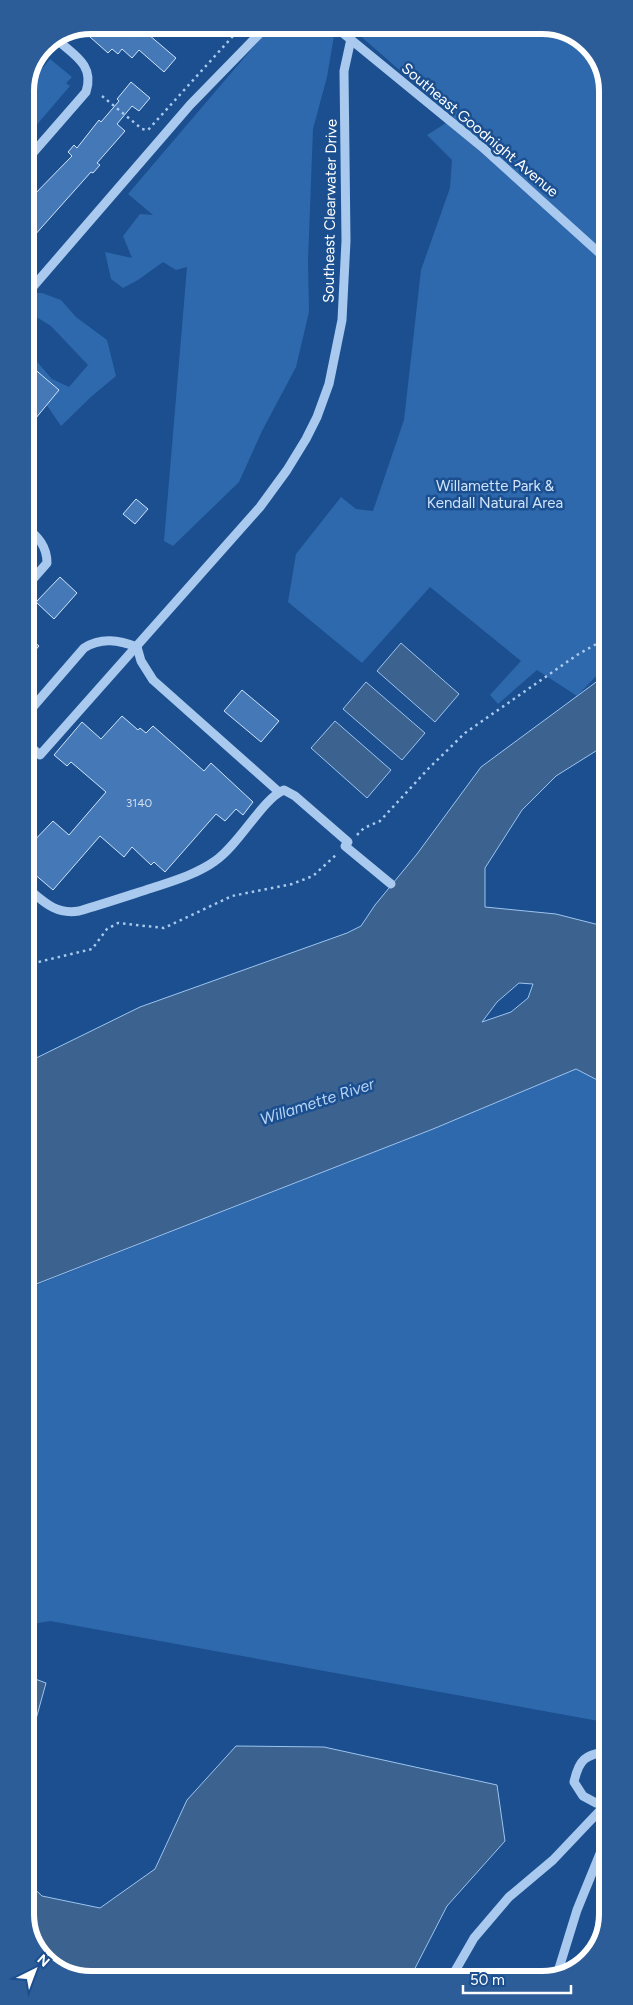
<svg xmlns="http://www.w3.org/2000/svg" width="633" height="2005" font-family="Figtree,sans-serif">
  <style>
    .green { fill: #2e69ad }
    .water { fill: #3c6290; stroke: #9cc4f0; fill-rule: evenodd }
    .building { fill: #4478b7; stroke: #cfe3fa }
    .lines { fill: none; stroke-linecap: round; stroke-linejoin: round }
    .path { stroke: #a9c9ee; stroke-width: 2.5; stroke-dasharray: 2.5 4; stroke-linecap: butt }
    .minor { stroke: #a9c9ee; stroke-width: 9 }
    .labels { text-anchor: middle; stroke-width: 5; stroke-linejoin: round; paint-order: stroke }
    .number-label { font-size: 12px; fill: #d0dded }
    .street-label { font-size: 15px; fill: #fff; stroke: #1b4f8f }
    .park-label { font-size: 15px; fill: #cfe3fa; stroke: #1b4f8f }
    .water-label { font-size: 16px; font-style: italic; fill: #b5d3f5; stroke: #1b4f8f }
    .rim { fill: none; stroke: #fff; stroke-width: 6 }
  </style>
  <rect width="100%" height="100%" fill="#1b4f8f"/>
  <!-- green -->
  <g class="green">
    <path d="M272,25H319L334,36L327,77L313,129L308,261L309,312L296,367L262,431L239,482L173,546L164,541L187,267L176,270L163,262L138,280L123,288L111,279L105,252L132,258L123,236L140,214L153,215L128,194Z"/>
    <path d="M348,25H547L586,41L606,74L607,665L577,696L537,670L498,704L490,695L521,661L430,587L362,663L288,602L296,554L341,497L356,509L373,511L404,420L421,270L450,188L452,160L427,135L454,118Z"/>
    <path d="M50,59L72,77L66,83L70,86L34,128L25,120V89Z"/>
    <path d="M27,293H42L61,300L76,317L107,340L116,376L92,396L61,426L46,404L59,390L25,361V348L52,379L69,387L88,365L51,326L25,310Z"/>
    <path d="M576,1069L607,1085L608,1718L604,1722L50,1621L27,1625L26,1289L433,1129Z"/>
  </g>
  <!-- water -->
  <g class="water">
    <path d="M401,643L459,694L435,722L377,671Z"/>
    <path d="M607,674V744L556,776L522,810L485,868V907L556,914L607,927V1085L576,1069L433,1129L26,1288V1063L140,1007L347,933L361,926L375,905L417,854L481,767ZM519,983L533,984L528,998L511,1012L482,1022L497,1002Z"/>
    <path d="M366,682L425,733L402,760L343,709Z"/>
    <path d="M335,721L391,770L367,798L311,748Z"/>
    <path d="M27,1676L46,1683L33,1730L27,1738Z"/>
    <path d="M236,1746L324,1747L497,1785L505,1841L447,1906L410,1978L86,1980L47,1964L27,1931V1882L42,1896L100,1908L155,1869L187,1800Z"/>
  </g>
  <!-- building -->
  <g class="building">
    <path d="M90,25H122L136,37L142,29L176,58L164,72L139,50L132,58L122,49L118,54L112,49L108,53L81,29Z"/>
    <path d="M131,82L150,98L139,111L132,106L117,124L125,131L97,163L100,165L93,173L91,172L25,246V204L72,156L68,152L74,145L77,148L99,120L101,122L119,101L117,99Z"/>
    <path d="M25,361L59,390L26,430Z"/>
    <path d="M136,499L148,509L135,524L123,514Z"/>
    <path d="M60,577L77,593L54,619L36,602Z"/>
    <path d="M26,635L39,646L26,661Z"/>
    <path d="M242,690L279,721L261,742L224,711Z"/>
    <path d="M122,716L138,730L140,728L146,733L153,726L204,771L211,763L253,802L243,815L236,809L225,821L216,814L165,872L154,862L151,865L132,847L124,857L100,836L53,890L26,867V849L53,821L69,835L106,792L71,762L67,766L54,755L82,722L101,739Z"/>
  </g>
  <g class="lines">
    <!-- path -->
    <g class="path">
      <path d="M102,96L142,129L148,130L243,25"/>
      <path d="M357,835L364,828L380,821L429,768L465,733L577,655L607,638"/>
      <path d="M26,965L92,949L107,929L118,923L164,928L232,896L292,884L313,876L337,854"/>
    </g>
    <!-- minor -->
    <g class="minor">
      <path d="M333,25L482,147L606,259"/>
      <path d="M25,162L86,92C95,65 74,55 56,39"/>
      <path d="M25,296L190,105L268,25"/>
      <path d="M26,527C38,537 47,546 47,563L26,587"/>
      <path d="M137,647L141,661L153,680L279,792"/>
      <path d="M26,715L84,648C101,637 119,640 137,647"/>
      <path d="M26,743L40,755L260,507L287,470L306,439L317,417L329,384L342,320L346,241L344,71L351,39"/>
      <path d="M345,846L391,884"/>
      <path d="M26,887C43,901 55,915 79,911C103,904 127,896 152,888C173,881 197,874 215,861C239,845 263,798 284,790L295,796L348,842"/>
      <path d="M608,1751C585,1755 579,1759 574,1782L583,1796L596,1803L608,1797"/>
      <path d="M451,1978L474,1938L509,1897L553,1860L608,1802"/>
      <path d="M556,1978L577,1910L608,1834"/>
    </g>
  </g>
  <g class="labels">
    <!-- number labels -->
    <g class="number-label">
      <text x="139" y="807">3140</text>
    </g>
    <!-- street labels -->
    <g class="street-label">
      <text transform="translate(480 130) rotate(40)" y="5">Southeast Goodnight Avenue</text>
      <text transform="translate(330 211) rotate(-89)" y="5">Southeast Clearwater Drive</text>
    </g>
    <!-- park labels -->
    <g class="park-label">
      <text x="495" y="491">Willamette Park &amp;<tspan x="495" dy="17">Kendall Natural Area</tspan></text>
    </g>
    <!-- water labels -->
    <g class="water-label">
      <text transform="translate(317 1101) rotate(-18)" y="6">Willamette River</text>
    </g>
  </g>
  <!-- crop -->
  <path d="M0 0H633V2005H0ZM91 34H542A57 57 0 0 1 599 91V1914A57 57 0 0 1 542 1971H91A57 57 0 0 1 34 1914V91A57 57 0 0 1 91 34Z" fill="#2d5d98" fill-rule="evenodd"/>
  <path class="rim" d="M91 34H542A57 57 0 0 1 599 91V1914A57 57 0 0 1 542 1971H91A57 57 0 0 1 34 1914V91A57 57 0 0 1 91 34Z"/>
  <!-- north arrow -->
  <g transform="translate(35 1970) rotate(42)" stroke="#1b4f8f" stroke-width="4" paint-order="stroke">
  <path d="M0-4L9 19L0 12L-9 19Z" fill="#ffffff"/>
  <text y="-8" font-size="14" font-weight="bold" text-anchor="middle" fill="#ffffff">N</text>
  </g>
  <!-- scale -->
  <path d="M463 1985v8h108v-8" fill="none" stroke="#ffffff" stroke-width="2.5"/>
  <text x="470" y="1985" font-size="15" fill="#ffffff" stroke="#1b4f8f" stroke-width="4" paint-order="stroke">50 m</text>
</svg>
